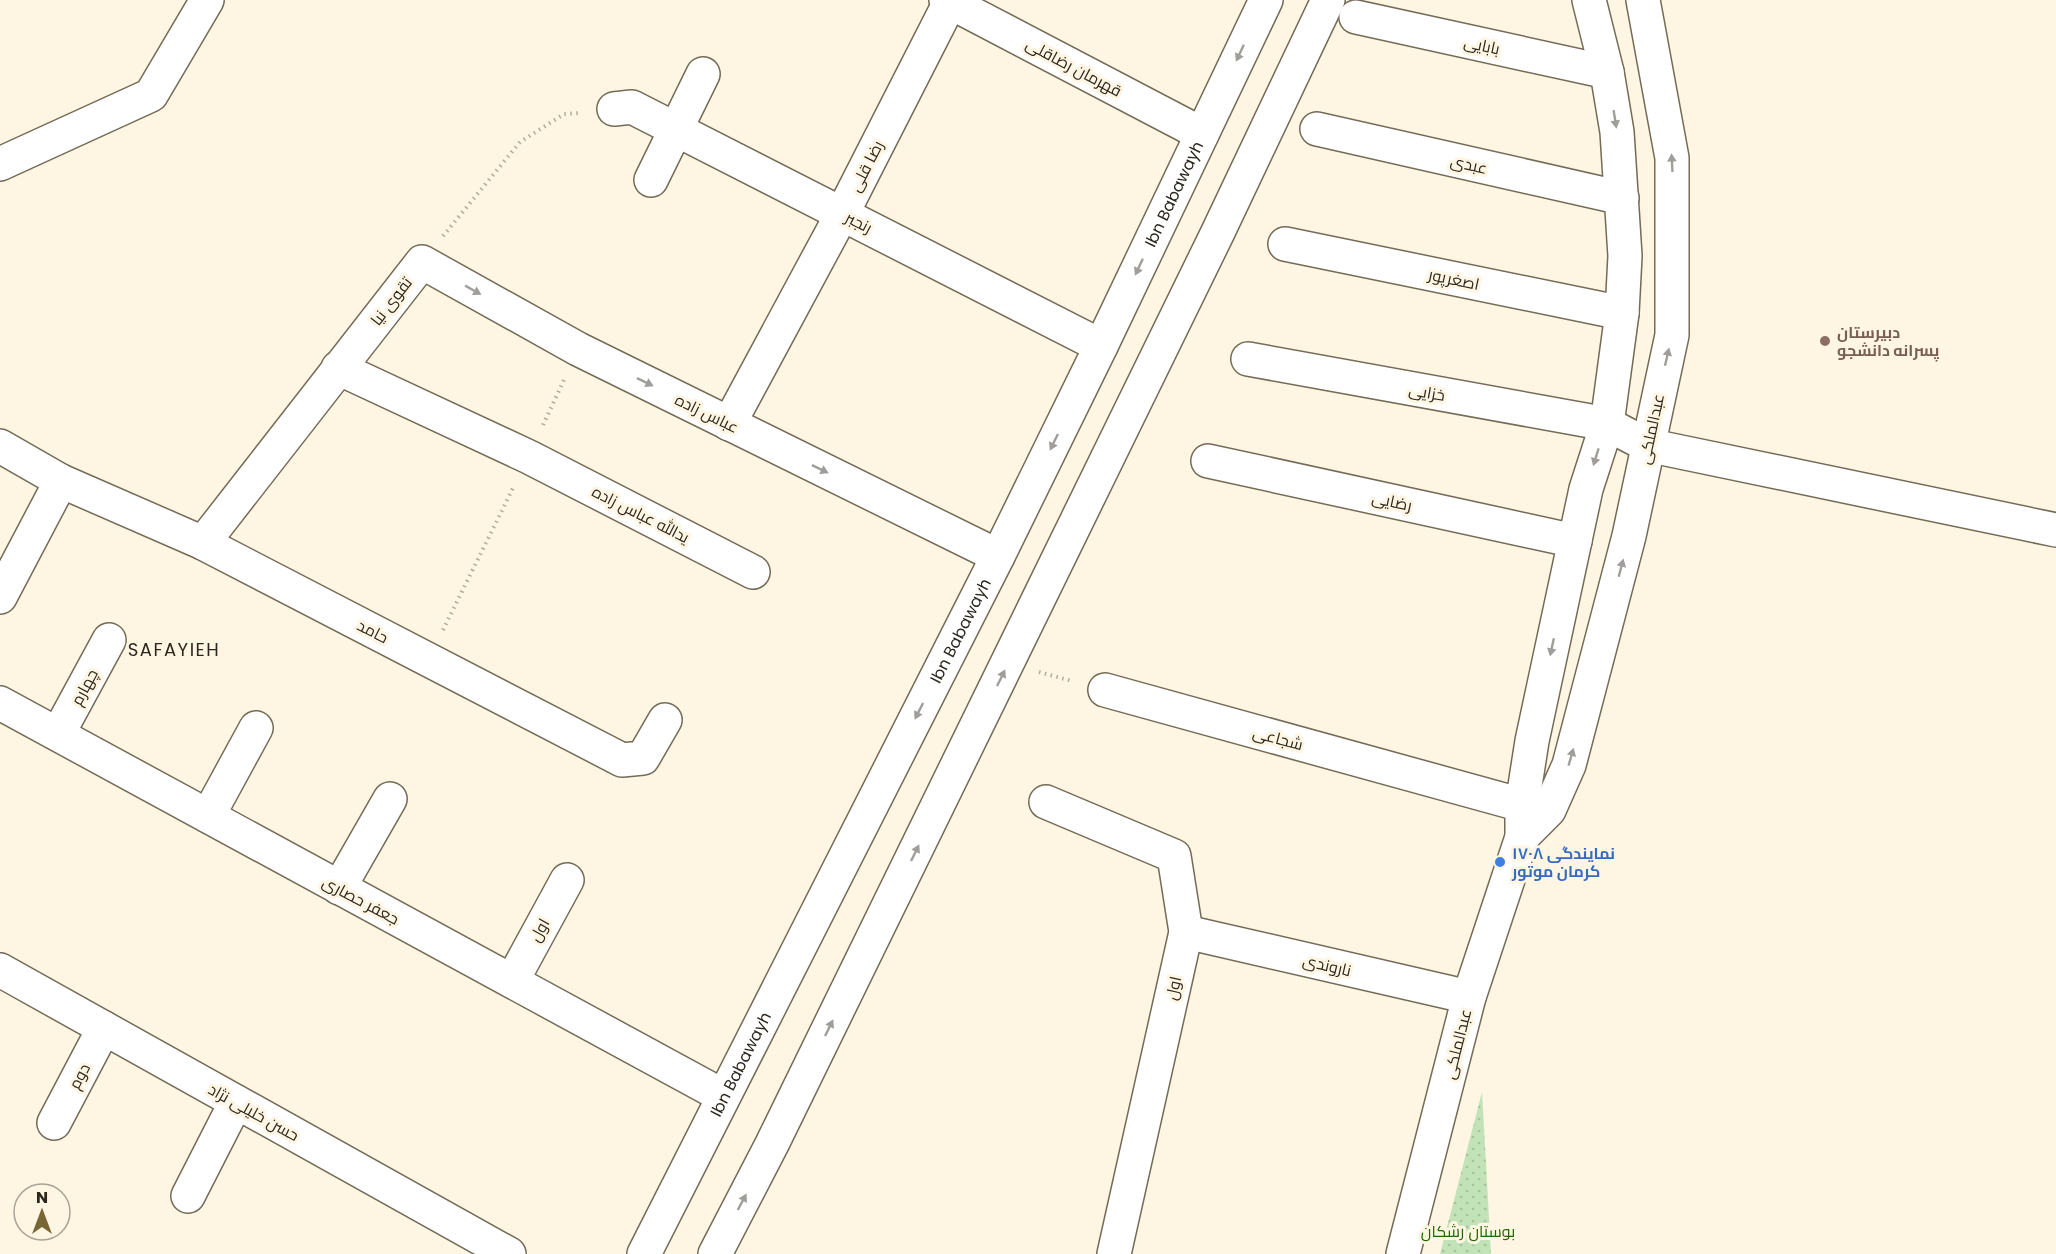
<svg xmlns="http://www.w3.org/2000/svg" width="2056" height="1254" font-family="Poppins,Cairo,sans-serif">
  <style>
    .grass { fill: url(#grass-dots) }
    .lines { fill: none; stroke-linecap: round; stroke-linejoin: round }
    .minor-casing { stroke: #746b57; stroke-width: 36 }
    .major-casing { stroke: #746b57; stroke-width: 36 }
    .path { stroke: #b3ac9d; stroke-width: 4; stroke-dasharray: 1.5 4.5; stroke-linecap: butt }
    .minor { stroke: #fff; stroke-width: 33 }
    .major { stroke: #fff; stroke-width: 33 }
    .oneway { fill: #a09e9a }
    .education-dot { fill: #8d6e63; stroke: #fef5e3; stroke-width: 2 }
    .shop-dot { fill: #3f7fe0; stroke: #fef5e3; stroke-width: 2 }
    .labels { text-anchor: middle; stroke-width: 6; stroke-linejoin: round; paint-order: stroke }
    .street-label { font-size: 16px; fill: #2c281f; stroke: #fef5e3 }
    .education-label { font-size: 16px; font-weight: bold; fill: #785e54; stroke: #fef5e3; text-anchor: start }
    .shop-label { font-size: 16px; font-weight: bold; fill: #366cbe; stroke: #fef5e3; text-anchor: start }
    .park-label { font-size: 16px; fill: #246403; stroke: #fef5e3 }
    .neighbourhood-label { font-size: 18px; letter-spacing: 1.5px; fill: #2c281f; stroke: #fef5e3 }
  </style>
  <defs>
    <pattern id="grass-dots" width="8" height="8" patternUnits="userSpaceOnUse" patternTransform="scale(1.5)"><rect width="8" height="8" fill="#c2e3b8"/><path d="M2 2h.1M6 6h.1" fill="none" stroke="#a7c39e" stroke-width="1.8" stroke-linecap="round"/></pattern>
  </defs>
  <rect width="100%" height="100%" fill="#fef5e3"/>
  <!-- grass -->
  <path class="grass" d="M1482,1092L1491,1254H1440Z"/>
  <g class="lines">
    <!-- minor casing -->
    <g class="minor-casing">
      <g id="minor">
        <path d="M946,0L1202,134"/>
        <path d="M1356,17L1607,72"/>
        <path d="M614,109L632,107L1101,346"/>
        <path d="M1317,129L1622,198"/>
        <path d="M0,164L151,95L207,0"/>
        <path d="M651,180L703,74"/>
        <path d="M1285,244L1622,313"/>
        <path d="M1248,359L1607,424L1647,445L2056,530"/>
        <path d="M338,368L529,457L753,572"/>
        <path d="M729,424L842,214L950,2"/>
        <path d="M0,446L61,481L203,543L622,760L643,758L665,720"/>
        <path d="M1208,461L1575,541"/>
        <path d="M203,543L422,262L578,349L998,556"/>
        <path d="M0,597L61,481"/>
        <path d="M1105,690L1522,805L1544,810"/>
        <path d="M0,703L723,1096"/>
        <path d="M58,734L109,640"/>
        <path d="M1046,802L1174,856L1186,932L1114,1254"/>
        <path d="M208,816L256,728"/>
        <path d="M1522,837L1549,810L1569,765L1629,536L1672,335V158L1643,0"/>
        <path d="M339,888L390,799"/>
        <path d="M1186,932L1469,997"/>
        <path d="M0,970L509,1254"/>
        <path d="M512,981L567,880"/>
        <path d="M54,1123L104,1028"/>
        <path d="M188,1196L236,1102"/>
        <path d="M1403,1254L1469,997L1522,837V805L1532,741L1586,489L1607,424L1622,313L1625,256L1617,132L1607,72L1589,0"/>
      </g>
    </g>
    <!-- major casing -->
    <g class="major-casing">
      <g id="major">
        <path id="s1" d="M644,1254L998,556L1101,346L1266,0"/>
        <path d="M715,1254L772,1144L1218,232L1328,0"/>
      </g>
    </g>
    <!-- path -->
    <g class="path">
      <path d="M443,236L520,142L564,114L581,113"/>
      <path d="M543,425L564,380"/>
      <path d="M443,630L514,486"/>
      <path d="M1039,672L1072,681"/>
    </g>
    <!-- minor -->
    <use href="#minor" class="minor"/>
    <!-- major -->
    <use href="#major" class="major"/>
  </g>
  <!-- one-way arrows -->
  <defs><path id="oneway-solid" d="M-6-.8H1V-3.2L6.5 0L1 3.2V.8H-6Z" transform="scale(1.5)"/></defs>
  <g class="oneway">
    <use href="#oneway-solid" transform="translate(1240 53) rotate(115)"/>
    <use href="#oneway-solid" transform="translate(1615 119) rotate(81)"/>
    <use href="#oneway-solid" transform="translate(1672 163) rotate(-93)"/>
    <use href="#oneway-solid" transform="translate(1139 267) rotate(115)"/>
    <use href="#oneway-solid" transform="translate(473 290) rotate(29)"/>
    <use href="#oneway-solid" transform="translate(1667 357) rotate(-77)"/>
    <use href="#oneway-solid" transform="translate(645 382) rotate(26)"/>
    <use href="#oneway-solid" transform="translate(1054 442) rotate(116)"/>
    <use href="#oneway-solid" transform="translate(1596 457) rotate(107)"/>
    <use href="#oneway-solid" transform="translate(820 469) rotate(26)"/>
    <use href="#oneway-solid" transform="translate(1621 568) rotate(-75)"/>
    <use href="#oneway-solid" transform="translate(1552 647) rotate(102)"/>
    <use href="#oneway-solid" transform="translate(1001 678) rotate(-64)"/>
    <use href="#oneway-solid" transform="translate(919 711) rotate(117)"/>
    <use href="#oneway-solid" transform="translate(1571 757) rotate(-74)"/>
    <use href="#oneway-solid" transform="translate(915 853) rotate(-64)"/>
    <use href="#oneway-solid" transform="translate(829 1028) rotate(-64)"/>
    <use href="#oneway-solid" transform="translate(742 1202) rotate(-62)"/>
  </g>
  <!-- markers -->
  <circle class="education-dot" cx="1825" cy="341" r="6"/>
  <circle class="shop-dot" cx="1500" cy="862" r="6"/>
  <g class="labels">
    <!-- street labels -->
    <g class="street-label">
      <text transform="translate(1482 45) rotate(12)" y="6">بابایی</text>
      <text transform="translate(1074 67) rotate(28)" y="6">قهرمان رضاقلی</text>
      <text transform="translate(1469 164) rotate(13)" y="6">عبدی</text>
      <text transform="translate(866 166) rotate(-63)" y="6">رضا قلی</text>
      <text dy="6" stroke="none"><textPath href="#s1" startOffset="1185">Ibn Babawayh</textPath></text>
      <text transform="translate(859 222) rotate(27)" y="6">رنجبر</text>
      <text transform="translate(1454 279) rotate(12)" y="6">اصغرپور</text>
      <text transform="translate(391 301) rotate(-52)" y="6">تقوی نیا</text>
      <text transform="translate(1427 392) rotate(10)" y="6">خزایی</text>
      <text transform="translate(707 413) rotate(26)" y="6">عباس زاده</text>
      <text transform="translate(1651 429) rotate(-78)" y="6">عبدالملکی</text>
      <text transform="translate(1392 501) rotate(12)" y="6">رضایی</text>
      <text transform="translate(641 514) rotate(27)" y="6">یدالله عباس زاده</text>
      <text dy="6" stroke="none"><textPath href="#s1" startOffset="699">Ibn Babawayh</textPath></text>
      <text transform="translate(373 631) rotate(27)" y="6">حامد</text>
      <text transform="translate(84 687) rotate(-62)" y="6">چهارم</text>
      <text transform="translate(1278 738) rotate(15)" y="6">شجاعی</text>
      <text transform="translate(361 900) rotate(28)" y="6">جعفر حصاری</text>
      <text transform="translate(539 930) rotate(-61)" y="6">اول</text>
      <text transform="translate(1327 965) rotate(13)" y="6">ناروندی</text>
      <text transform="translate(1173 988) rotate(-77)" y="6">اول</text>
      <text transform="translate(1457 1044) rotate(-76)" y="6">عبدالملکی</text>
      <text dy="6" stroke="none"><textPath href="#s1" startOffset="213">Ibn Babawayh</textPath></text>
      <text transform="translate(79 1076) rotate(-62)" y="6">دوم</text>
      <text transform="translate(254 1112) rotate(29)" y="6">حسن خلیلی نژاد</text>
    </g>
    <!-- education labels -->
    <g class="education-label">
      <text x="1837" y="338">دبیرستان<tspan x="1837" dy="18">پسرانه دانشجو</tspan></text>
    </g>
    <!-- shop labels -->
    <g class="shop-label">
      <text x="1512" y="859">نمایندگی ۱۷۰۸<tspan x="1512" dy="18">کرمان موتور</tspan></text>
    </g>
    <!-- park labels -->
    <g class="park-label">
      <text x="1468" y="1237">بوستان رشکان</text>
    </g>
    <!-- neighbourhood labels -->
    <g class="neighbourhood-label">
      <text x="174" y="656">SAFAYIEH</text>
    </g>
  </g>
  <!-- north arrow -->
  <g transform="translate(42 1212)"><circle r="28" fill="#fef5e3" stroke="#aaa395" stroke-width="1.5"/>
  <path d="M0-4.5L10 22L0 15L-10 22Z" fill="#796635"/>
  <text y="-9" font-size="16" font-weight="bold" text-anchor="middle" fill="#2c281f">N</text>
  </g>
</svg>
